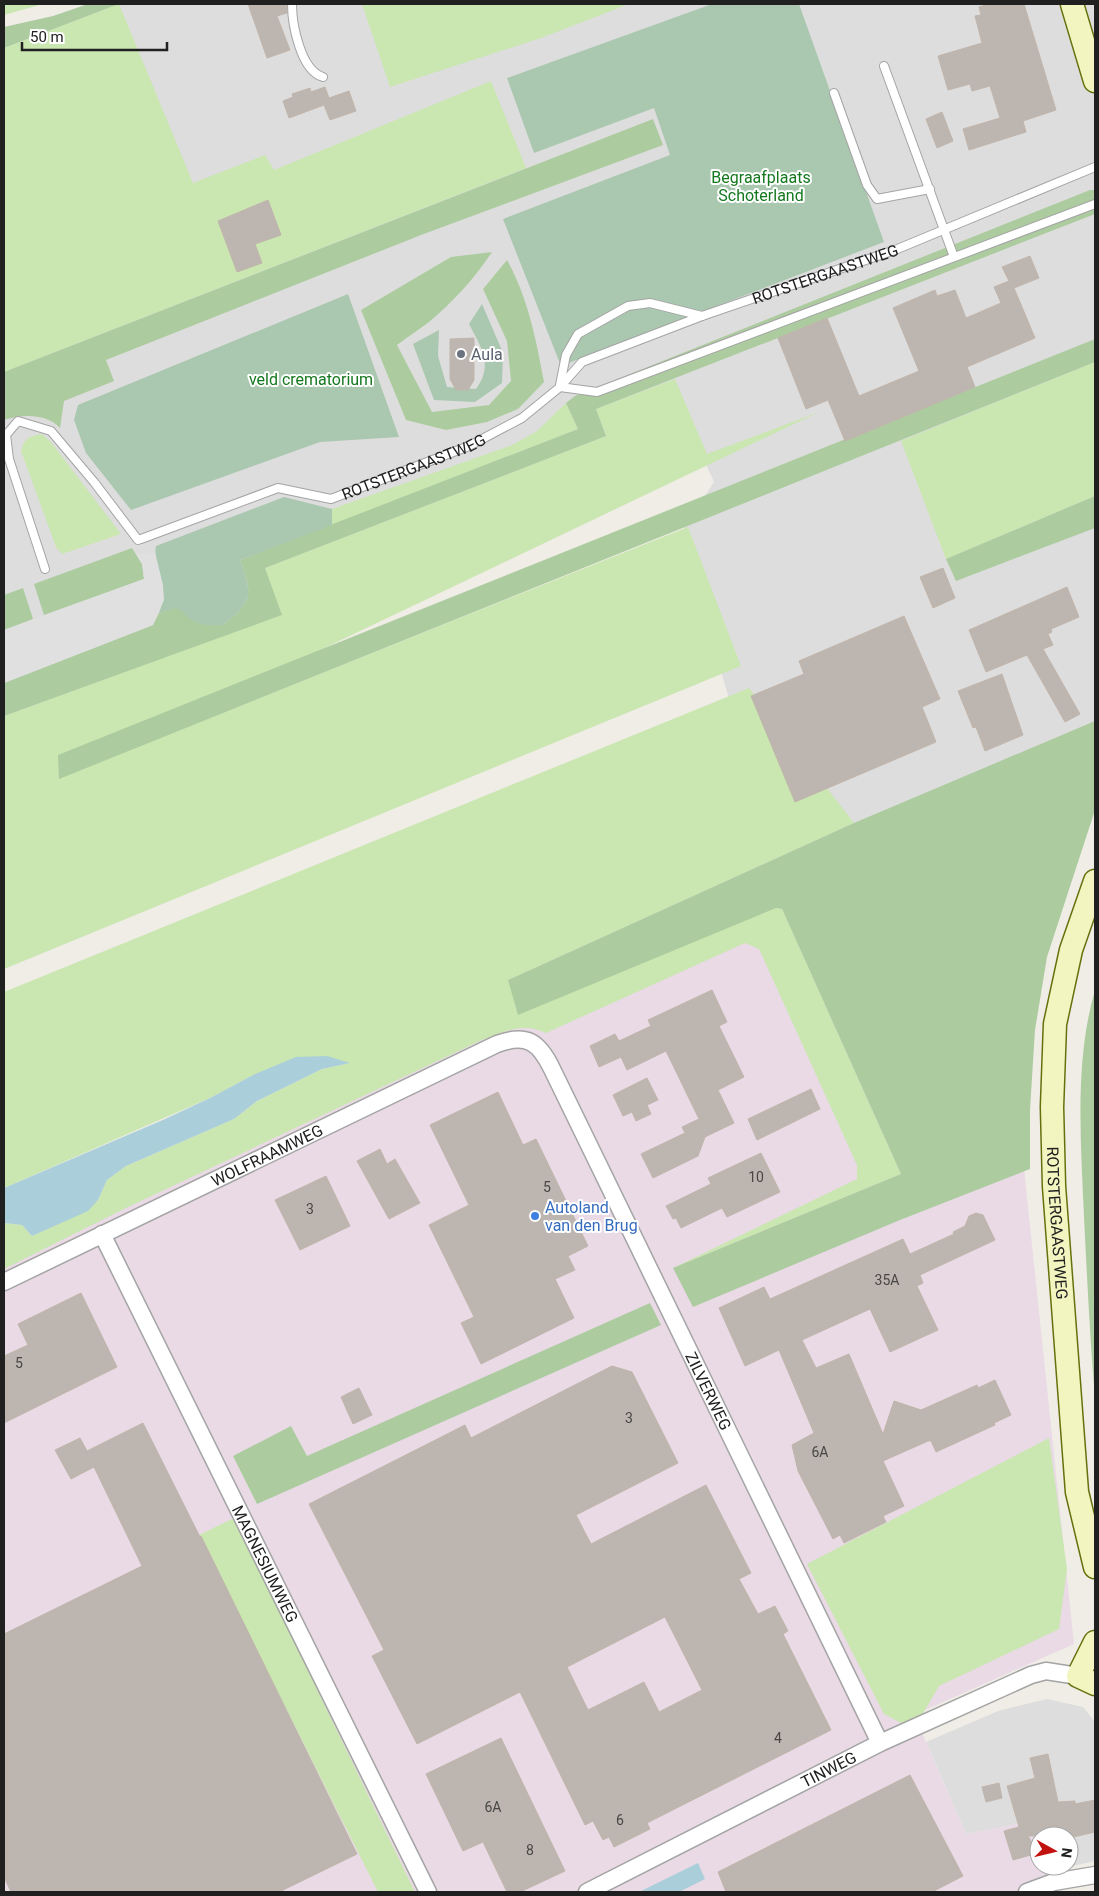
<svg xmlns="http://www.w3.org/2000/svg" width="1099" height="1896" font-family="Roboto,sans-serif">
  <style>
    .residential { fill: #dedddd }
    .industrial { fill: #e9dae6 }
    .grass { fill: #cae6b1 }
    .forest { fill: #accc9f }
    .cemetery { fill: #aac7af }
    .parking { fill: #e0e0e0 }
    .water { fill: #abcfda }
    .building { fill: #bdb6b0; stroke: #c1b5ab; fill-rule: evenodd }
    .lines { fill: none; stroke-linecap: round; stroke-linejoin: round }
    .lane-casing { stroke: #a4a4a4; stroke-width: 10 }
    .street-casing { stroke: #a4a4a4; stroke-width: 19 }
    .secondary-casing { stroke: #65710d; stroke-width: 25 }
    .lane { stroke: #fff; stroke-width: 8 }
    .street { stroke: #fff; stroke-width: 16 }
    .secondary { stroke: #f2f5c0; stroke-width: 22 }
    .worship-dot { fill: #6b7280; stroke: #fff; stroke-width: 2 }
    .shop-dot { fill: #3f7fe0; stroke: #fff; stroke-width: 2 }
    .labels { text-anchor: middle; stroke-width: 4; stroke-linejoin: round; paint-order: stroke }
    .number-label { font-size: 14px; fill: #474644 }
    .park-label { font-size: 16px; fill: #14781e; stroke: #fff }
    .street-label { font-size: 16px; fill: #202020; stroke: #fff }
    .worship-label { font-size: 16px; fill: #5b616d; stroke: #fff; text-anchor: start }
    .shop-label { font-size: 16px; fill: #366cbe; stroke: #fff; text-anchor: start }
  </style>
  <rect width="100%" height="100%" fill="#f0ede7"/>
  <!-- residential -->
  <g class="residential">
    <path d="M113,4H1095V739L791,864L732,710L682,531L714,482L679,404L4,733V389Z"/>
    <path d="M1047,1699L1083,1707L1095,1722V1861L1046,1872L1045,1866H1069V1836H1039V1842L1034,1821L966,1834L926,1742L998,1711Z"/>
  </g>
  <!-- industrial -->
  <path class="industrial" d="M747,939L1024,1169L1074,1644L914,1715L966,1834L1034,1821L1039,1842V1866H1045L1051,1892H4V1262L493,1030L555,1024Z"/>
  <!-- grass -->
  <g class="grass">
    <path d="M4,4H43L4,15Z"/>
    <path d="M119,4L193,183L265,155L274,170L491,81L526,168L4,372V48Z"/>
    <path d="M362,4H629L541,38L390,87Z"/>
    <path d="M1095,362V496L946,559L901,441Z"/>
    <path d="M675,379L707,454L819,412L316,652L59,755V778L688,527L741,666L4,969V716L281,615L265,568L606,436L596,409Z"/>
    <path d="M566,403L578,429L332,525V509L512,445L537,431Z"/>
    <path d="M42,434L51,442L121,534L62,554L56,547L21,451C24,438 30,436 42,434Z"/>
    <path d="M749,688L854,823L508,980L776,908L782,909L901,1174L673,1268L857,1179V1165L759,949L745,943L546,1033C523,1022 505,1031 482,1040L126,1208L4,1269V1223L22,1225L32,1236L98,1200L107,1180L126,1166L234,1119L257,1101L322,1069L349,1063L253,1075L212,1097L4,1188V992Z"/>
    <path d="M1049,1438L1067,1569L1059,1629L939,1686L921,1717L905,1725L884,1714L807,1564Z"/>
    <path d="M234,1518L415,1892H378L199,1535Z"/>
  </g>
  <!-- forest -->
  <g class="forest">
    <path d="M88,4H119L4,48V27L53,16Z"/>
    <path d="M653,119L663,145L421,235L106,360L114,381L64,401L60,428C47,413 21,414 4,420V372Z"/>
    <path d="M1090,190H1095V214L596,409L606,436L265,568L282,615L4,716V683L153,625L159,613L175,607L183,610L194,621L223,625C253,601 253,596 240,560L578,429L566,403L575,396Z"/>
    <path d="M492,252C475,278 453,302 429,322C419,330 407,337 397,345L432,412L489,405L511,381L507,341L483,289L507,260C528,298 536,339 544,382L518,409L487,422L446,430L406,420L361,310L451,257Z"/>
    <path d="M1095,339V362L59,779L58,755Z"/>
    <path d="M1095,496V528L956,581L946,559Z"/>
    <path d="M132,548L142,564L144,579L44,615L34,584Z"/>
    <path d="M23,588L33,619L4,630V595Z"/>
    <path d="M1095,721V810L1047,957L1035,1030L1030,1110V1169L900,1220L693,1307L673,1268L901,1174L782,909L776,908L518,1015L508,980L854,823Z"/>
    <path d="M1095,990V1399C1090,1338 1087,1278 1084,1217C1081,1143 1074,1062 1095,990Z"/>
    <path d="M650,1303L661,1325L257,1504L233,1456L291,1426L307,1456Z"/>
  </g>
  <!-- cemetery -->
  <g class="cemetery">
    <path d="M712,4H799L884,242L561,366L503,219L670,155L654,108L534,153L507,78Z"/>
    <path d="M348,294L399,437L320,442L131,510L86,453L74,420L78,405Z"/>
    <path d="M482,304L503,353L502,383L475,402L434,400L413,344L439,330L438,356L447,387L476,389C494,365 481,347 469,324Z"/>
    <path d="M284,497L332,509V525L240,560C253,596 253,601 223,625C213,625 203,626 194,621C175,611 188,603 159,613C171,583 152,571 156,546Z"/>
  </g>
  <!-- parking -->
  <path class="parking" d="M155,552L163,585L164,600L153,625L4,683V630L144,579L142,564L136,554Z"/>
  <!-- water -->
  <g class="water">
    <path d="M327,1056L350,1063L322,1069L257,1101L234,1119L126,1166L107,1180L98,1200L88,1211L32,1236L22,1225L4,1223V1188L165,1119L212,1097L253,1075L296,1057Z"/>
    <path d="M698,1863L705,1879L679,1892H639Z"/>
  </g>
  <!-- building -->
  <g class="building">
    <path d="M248,4H286L287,13L277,16L290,50L267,58Z"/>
    <path d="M989,4H1024L1056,110L1023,121L1026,132L969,150L963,129L1000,118L990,86L972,91L970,84L948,90L938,56L982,43L975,16L981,15L979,7Z"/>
    <path d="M325,87L329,98L349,91L356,111L330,120L324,105L289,118L283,101L293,97L292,94L310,88L311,92Z"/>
    <path d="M942,112L953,141L937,148L926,119Z"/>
    <path d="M268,200L281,235L255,244L262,263L237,272L218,221Z"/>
    <path d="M1030,256L1039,278L1014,288L1035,338L967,367L975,387L845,441L828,400L806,409L778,338L827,318L859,396L919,371L893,308L935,290L937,296L955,290L966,318L1001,303L994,287L1009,281L1002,267Z"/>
    <path d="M474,338V380L468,390H456L450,379V339Z"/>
    <path d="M943,568L955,598L933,608L920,577Z"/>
    <path d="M1067,587L1079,617L1051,629L1052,632L1048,634L1053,645L1043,649L1080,714L1065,722L1027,655L986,672L969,630Z"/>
    <path d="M904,616L940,699L922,707L936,742L795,802L751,696L804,674L799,661Z"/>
    <path d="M1002,674L1023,735L985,751L976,727L973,728L958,691Z"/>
    <path d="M712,990L727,1022L719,1026L744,1077L718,1090L734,1123L705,1137L698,1156L653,1178L641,1154L685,1133L682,1127L699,1119L666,1051L627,1070L621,1057L599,1067L590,1046L615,1034L619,1041L651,1026L648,1020Z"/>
    <path d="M647,1078L658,1100L647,1105L651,1114L636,1121L632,1112L623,1116L613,1095Z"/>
    <path d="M811,1089L820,1109L757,1140L748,1119Z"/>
    <path d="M498,1092L523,1145L536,1139L588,1246L568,1256L575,1270L555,1279L574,1318L481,1364L461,1323L474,1317L429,1225L469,1205L430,1125Z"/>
    <path d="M380,1149L387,1164L395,1159L420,1203L389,1219L357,1161Z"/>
    <path d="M761,1153L780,1192L727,1217L722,1208L681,1228L676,1218L673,1219L666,1206L711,1184L708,1178Z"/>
    <path d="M326,1176L350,1226L300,1250L275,1200Z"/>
    <path d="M976,1213L983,1215L995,1240L920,1275L923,1283L917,1286L938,1330L890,1352L870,1309L802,1340L816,1368L849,1354L883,1434L894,1401L921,1410L977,1385L978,1388L995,1380L1011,1415L994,1423L995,1425L936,1452L931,1441H928L883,1461L904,1506L883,1516L886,1522L844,1543L840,1535L833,1539L798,1471L792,1445L814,1433L779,1350L745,1366L719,1308L764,1287L770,1299L903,1239L910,1254L954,1234L953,1232L965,1226L969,1216Z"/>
    <path d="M81,1293L117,1367L4,1423V1356L28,1345L18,1324Z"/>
    <path d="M612,1366L632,1372L678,1463L576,1515L591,1544L706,1485L751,1573L739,1579L758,1614L775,1606L788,1631L783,1634L831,1730L647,1823L650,1829L614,1847L609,1837L603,1840L593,1821L585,1825L520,1692L417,1744L372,1656L384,1650L309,1504L465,1425L471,1438ZM665,1617L702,1690L659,1712L644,1682L588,1710L567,1667Z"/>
    <path d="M359,1388L372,1415L353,1424L341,1397Z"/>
    <path d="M143,1423L200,1537L201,1536L357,1854L279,1892H11L4,1877V1634L142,1566L94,1467L71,1479L55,1450L80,1438L87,1451Z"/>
    <path d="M501,1738L565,1871L520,1892H507L483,1842L463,1851L426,1774Z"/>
    <path d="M1048,1754L1058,1802L1075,1801V1804L1095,1800V1832L1069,1838V1836H1028L1038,1853L1013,1860L1004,1831L1019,1827L1007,1786L1035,1778L1030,1758Z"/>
    <path d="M910,1775L963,1876L932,1892H726L718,1872Z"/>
    <path d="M999,1783L1002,1798L986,1802L982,1787Z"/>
  </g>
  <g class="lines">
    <!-- lane casing -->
    <g class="lane-casing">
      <g id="lane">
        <path d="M292,4C292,25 301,71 323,77"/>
        <path d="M884,66L954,257"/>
        <path d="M834,93L867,185L877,199L930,189"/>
        <path d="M560,385L566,355L578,334L628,306L650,303L702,316"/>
        <path d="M560,387L597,392L1095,204"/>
        <path id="s1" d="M141,539L278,488L331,499L469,446L522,418L560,387L582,362L702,316L895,250L1095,167"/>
        <path d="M45,569L9,459L6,435L18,421L51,431L94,482L138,540"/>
      </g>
    </g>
    <!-- street casing -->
    <g class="street-casing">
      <g id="street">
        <path id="s2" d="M102,1234L428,1892"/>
        <path id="s3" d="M4,1282L497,1044C527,1033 539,1042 552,1069L880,1743"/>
        <path id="s4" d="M587,1892L880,1743L1031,1675L1046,1671L1078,1676"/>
        <path d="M1027,1892L1054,1882L1095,1875"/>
      </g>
    </g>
    <!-- secondary casing -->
    <g class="secondary-casing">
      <g id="secondary">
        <path d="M1072,4L1095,81"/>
        <path id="s5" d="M1095,881L1071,950L1055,1024L1052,1107L1054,1186L1077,1492L1095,1567"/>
        <path d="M1095,1642L1078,1676L1095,1684"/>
      </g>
    </g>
    <!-- lane -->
    <use href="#lane" class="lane"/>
    <!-- street -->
    <use href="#street" class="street"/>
    <!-- secondary -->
    <use href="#secondary" class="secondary"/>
  </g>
  <!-- markers -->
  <circle class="worship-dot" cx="461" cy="354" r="5"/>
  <circle class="shop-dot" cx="535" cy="1216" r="5"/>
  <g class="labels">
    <!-- number labels -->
    <g class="number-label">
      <text x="756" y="1182">10</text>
      <text x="547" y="1192">5</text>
      <text x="310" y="1214">3</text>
      <text x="887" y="1285">35A</text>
      <text x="19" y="1368">5</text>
      <text x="629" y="1423">3</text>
      <text x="820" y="1457">6A</text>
      <text x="778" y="1743">4</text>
      <text x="493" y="1812">6A</text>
      <text x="620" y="1825">6</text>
      <text x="530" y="1855">8</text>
    </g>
    <!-- park labels -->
    <g class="park-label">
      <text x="761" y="183">Begraafplaats<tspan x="761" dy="18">Schoterland</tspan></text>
      <text x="311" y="385">veld crematorium</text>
    </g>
    <!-- street labels -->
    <g class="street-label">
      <text dy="6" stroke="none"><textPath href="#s1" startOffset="749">ROTSTERGAASTWEG</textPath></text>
      <text dy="6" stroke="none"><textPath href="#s1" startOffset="289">ROTSTERGAASTWEG</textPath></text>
      <text dy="6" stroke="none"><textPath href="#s3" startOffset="292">WOLFRAAMWEG</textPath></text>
      <text dy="6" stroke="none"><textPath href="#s5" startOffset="348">ROTSTERGAASTWEG</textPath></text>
      <text dy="6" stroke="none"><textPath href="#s3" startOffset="975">ZILVERWEG</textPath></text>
      <text dy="6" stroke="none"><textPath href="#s2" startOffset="368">MAGNESIUMWEG</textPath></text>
      <text dy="6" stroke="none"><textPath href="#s4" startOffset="271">TINWEG</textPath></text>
    </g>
    <!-- worship labels -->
    <g class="worship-label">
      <text x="471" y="360">Aula</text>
    </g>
    <!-- shop labels -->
    <g class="shop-label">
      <text x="545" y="1213">Autoland<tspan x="545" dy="18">van den Brug</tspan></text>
    </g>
  </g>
  <!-- border -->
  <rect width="1099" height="1896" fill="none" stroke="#202020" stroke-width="10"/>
  <!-- north arrow -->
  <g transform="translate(1054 1851) rotate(98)"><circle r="24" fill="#ffffff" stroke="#a6a6a6"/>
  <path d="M0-4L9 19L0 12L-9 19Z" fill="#c2120f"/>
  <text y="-8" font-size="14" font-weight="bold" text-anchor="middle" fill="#202020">N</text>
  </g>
  <!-- scale -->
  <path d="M22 42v8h145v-8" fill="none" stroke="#202020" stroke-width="2.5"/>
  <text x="30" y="42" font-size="15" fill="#202020" stroke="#ffffff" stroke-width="4" paint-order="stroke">50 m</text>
</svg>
